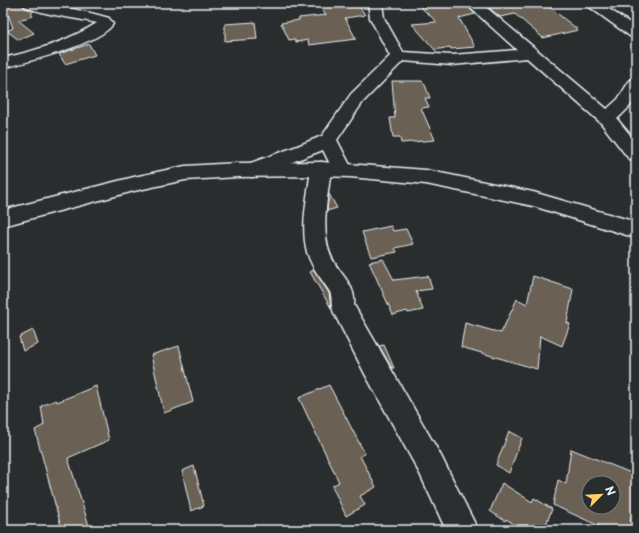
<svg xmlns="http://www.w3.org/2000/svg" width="639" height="533" font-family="'Playpen Sans',sans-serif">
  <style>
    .building { fill: #6b6152; stroke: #e8f1f8; fill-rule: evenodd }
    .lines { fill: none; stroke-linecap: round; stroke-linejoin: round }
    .minor-casing { stroke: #e8f1f8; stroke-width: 3 }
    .major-casing { stroke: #e8f1f8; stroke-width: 3 }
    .minor { fill: #2a2d2e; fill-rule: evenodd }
    .major { fill: #2a2d2e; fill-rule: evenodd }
  </style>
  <rect width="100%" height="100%" fill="#2a2d2e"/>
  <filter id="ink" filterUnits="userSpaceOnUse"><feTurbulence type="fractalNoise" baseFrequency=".025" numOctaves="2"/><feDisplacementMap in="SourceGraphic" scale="8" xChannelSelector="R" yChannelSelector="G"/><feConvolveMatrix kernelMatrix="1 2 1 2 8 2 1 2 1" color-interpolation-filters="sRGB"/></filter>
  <g filter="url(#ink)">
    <!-- building -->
    <g class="building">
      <path d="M4,3H20L25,8L34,11L31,13L33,16L18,20L34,33L19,40L7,31L13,28Z"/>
      <path d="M316,3H357L365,15L345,18L356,39L309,45L308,40L296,42L294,39L289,40L281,23L299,20V18L326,15Z"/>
      <path d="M416,3H464L475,14L459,18L475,47L451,49L450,47L435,50L412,24L437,22Z"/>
      <path d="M483,3H537L538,7L547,5L578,30L543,38L515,14L500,17Z"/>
      <path d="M255,22L257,39L225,41V24Z"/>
      <path d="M89,44L95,55L65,64L59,54Z"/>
      <path d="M392,81H422L425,85L430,98H425L429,107L421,108L435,140L401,143L400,137H393L390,118H395Z"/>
      <path d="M329,194L337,208L327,211L328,200Z"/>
      <path d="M391,226L393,231L406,229L413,244L395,248L397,252L371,257L362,232Z"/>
      <path d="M383,259L394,280L428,276L432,289L416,291L423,310L408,313L407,311L393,315L369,262Z"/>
      <path d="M314,270L329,293L331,308L310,272Z"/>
      <path d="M533,276L573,289L567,323L570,324L562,346L540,336L537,369L461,347L465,323L501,333L517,299L527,304Z"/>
      <path d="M33,330L38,344L23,351L19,337Z"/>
      <path d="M384,345L394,368H392L379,346Z"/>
      <path d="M179,346L193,402L164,413L151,355Z"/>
      <path d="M329,385L365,454L360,456L376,487L360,496L365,505L346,516L332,486L339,482L299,398Z"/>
      <path d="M96,386L109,440L68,458L89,526L83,530H62L35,430L44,425L41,406L56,400L57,402Z"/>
      <path d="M509,431L522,438L509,473L496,465Z"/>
      <path d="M571,449L636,475V519L631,516L630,530H608L553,505L558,480L566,484ZM589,483H613V507H589Z"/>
      <path d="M194,466L204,506L191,511L182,471Z"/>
      <path d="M502,483L532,502L534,498L552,509L544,530H524L506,519L505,521L490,511Z"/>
    </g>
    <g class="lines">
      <!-- minor casing -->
      <g class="minor-casing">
        <g id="minor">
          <path d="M21,3C50,3 81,10 109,18L113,24C100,44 27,62 3,68V58C36,51 68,41 97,23C82,19 28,13 21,3Z"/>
          <path d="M368,3H382L384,18L403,52L452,55L517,50L465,3H481L607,109L618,99L630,80L636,79C636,102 634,103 617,119L636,142V160L629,159L601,123L527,58L452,65L403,61L363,102L337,140L352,169L349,174L342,176L335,174L323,150L259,175L252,177L245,175L242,170L245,165L295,147L322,136L351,94L390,56L370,18Z"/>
          <path d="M584,3H600L636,27V38L631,37Z"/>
          <path d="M321,162L328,164L331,169C328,195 321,226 329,251C335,272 357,283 354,305L440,454L478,530H446L420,474L365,374L334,313C330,305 333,298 330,292C322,279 312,269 307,252C300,226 308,195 311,169L314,164Z"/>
        </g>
      </g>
      <!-- major casing -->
      <g class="major-casing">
        <path id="major" d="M321,162L426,170L533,192L636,222V238L533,206L426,184L350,177L321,176L238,177L185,180L134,191L3,226V210L134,177L185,166L238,163Z"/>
      </g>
      <!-- minor -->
      <use href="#minor" class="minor"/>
      <!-- major -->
      <use href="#major" class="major"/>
    </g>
  </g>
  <!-- margin -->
  <rect width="639" height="533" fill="none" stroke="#2a2d2e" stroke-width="16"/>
  <rect x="8" y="8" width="623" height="517" fill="none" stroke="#e8f1f8" stroke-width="1.5" filter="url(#ink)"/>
  <!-- north arrow -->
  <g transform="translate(601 495) rotate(66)"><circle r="19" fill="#2a2d2e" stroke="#767b7f"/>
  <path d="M0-3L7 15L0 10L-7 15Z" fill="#ffd166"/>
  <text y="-6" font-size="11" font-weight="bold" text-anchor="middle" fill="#e8f1f8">N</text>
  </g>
</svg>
